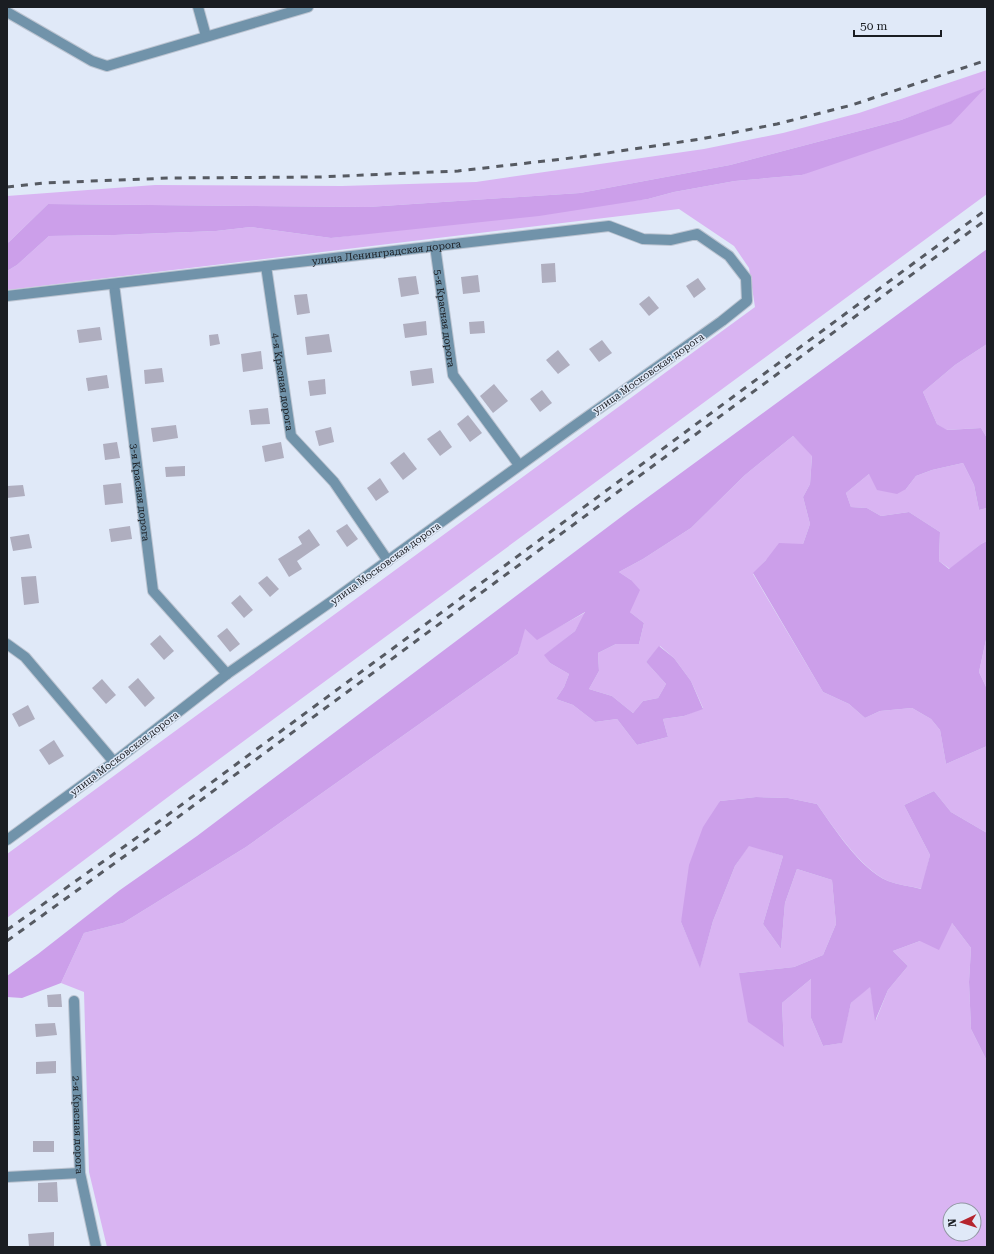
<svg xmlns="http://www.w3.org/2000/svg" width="994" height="1254" font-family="'Roboto Serif',serif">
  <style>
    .green { fill: #d9b4f2; fill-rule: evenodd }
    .forest { fill: #cc9fea }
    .building { fill: #afaebf }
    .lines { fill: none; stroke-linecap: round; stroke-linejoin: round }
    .minor-casing { stroke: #bcc4d1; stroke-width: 12 }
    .minor { stroke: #7193aa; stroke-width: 10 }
    .rail { stroke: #565a62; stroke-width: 3; stroke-dasharray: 7 7; stroke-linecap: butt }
    .labels { text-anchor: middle; stroke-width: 3; stroke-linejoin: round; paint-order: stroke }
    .street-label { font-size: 10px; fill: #1a1d22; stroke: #e0e9f8 }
  </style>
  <rect width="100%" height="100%" fill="#e0e9f8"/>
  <!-- green -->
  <g class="green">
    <path d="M987,70V194L176,791L7,918V854L755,307L749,268L734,246L679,209L7,290V271L17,265L49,236L115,235L216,231L251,227L331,238L648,199L674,192L735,181L802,175L984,89L901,120L730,165L580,193L368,207L48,204L9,242L7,243V196L155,185L342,186L476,182L704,149L783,133L859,113Z"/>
    <path d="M987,344V438L981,428L946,430L937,424L923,392L955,365Z"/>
    <path d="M793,436L812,455L810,484L803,497L810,524L803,544L766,560L753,574L823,692L849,704L865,718L880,711L912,708L931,719L940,730L946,764L987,746V833L951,812L934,791L904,805L930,855L922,889C911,886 898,885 888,881C861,869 834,828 817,804L788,798L756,797L720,801L681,922L700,967L713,921L735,866L749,845L783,856L763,924L781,949L785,903L797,869L832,880L836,924L823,955L794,967L739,973L784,1046L782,1003L811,979V1018L823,1046L841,1043L851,1003L870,986L876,1020L888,990L908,966L893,951L920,941L952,923L971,948L969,982L971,1029L987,1061V1247H107L89,1172L84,992L61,983L84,933L123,923L246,847L518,654L524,628L537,639L586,612L575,631L545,655L550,663L569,674L564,687L556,699L573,705L595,722L617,719L637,745L668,737L663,719L684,716L703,708L691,681L674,658L660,646L646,662L666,684L658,698L643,701L633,713L612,696L589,689L599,671L598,653L616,644H639L644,623L630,612L631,580L619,572L643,559L691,528L745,475ZM950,1210H974V1234H950Z"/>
    <path d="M963,463L974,485L979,510L987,508V541L981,544L950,569L939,561L940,532L909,512L881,516L867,508L851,507L846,493L869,474L906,489L916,476L932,470Z"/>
    <path d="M987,635V689L979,672Z"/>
  </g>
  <!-- forest -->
  <g class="forest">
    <path d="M985,88L951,124L802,175L735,181L674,192L648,199L539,216L331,238L251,227L216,231L115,235L49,236L17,265L7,271V243L9,242L48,204L368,207L580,193L730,165L901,120Z"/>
    <path d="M987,249V344L955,365L923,392L937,424L947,430L981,428L987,438V508L979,510L974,485L963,463L932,470L916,476L906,489L897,494L877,490L869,474L846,493L851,507L867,508L881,516L909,512L940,532L939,561L949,569L981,544L987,541V635L979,672L987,689V746L946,764L940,730L931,719L912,708L880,711L865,718L849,704L823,692L753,573L766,560L779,543L803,544L810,524L803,497L810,484L812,456L793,436L745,475L691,528L643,559L619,572L631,580L640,590L630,612L644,623L639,644H616L598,653L599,671L589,689L612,696L633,713L643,701L658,698L666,684L646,662L659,646L674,658L691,681L703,709L684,716L663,719L668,737L637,745L617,719L595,722L573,705L556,699L564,687L569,674L550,663L544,655L575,631L585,612L537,640L525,629L518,654L246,847L123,923L84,933L61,983L22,998L7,997V976L38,954L120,890L197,836L629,511Z"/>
    <path d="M934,791L951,812L987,833V1061L971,1029L969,982L971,948L952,923L939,950L920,941L893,951L908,966L888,990L875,1021L870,987L851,1003L842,1043L823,1046L811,1018V979L782,1003L784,1047L748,1022L739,973L794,967L823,955L836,924L832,880L797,869L785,903L781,949L763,924L783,856L749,846L735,866L713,921L700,968L681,922L689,865L703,827L720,801L756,797L788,798L817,804C834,828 860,869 888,881C898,885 911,886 921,889L930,855L904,805Z"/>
  </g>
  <!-- building -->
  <g class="building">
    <path d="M555,263L556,282L542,283L541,264Z"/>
    <path d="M478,275L480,292L463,294L461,277Z"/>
    <path d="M416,276L419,294L401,297L398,278Z"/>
    <path d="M698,278L706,289L694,298L686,286Z"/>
    <path d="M307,294L310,313L297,315L294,295Z"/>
    <path d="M649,296L659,308L649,316L639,304Z"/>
    <path d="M426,321L427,335L405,338L403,324Z"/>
    <path d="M484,321L485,333L470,334L469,322Z"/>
    <path d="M100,327L102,340L79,343L77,330Z"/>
    <path d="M218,334L220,344L210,346L209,335Z"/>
    <path d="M329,334L332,352L307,355L305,337Z"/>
    <path d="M602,340L612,353L599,362L589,349Z"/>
    <path d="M558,350L570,365L558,374L546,360Z"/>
    <path d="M261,351L263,369L243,372L241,354Z"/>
    <path d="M162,368L164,382L145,384L144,370Z"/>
    <path d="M432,368L434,383L412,386L410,371Z"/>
    <path d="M107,375L109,388L88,391L86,378Z"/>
    <path d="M325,379L326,394L310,396L308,381Z"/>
    <path d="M494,384L508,401L493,413L480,396Z"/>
    <path d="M542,390L552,403L540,412L530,399Z"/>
    <path d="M268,408L270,424L251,425L249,410Z"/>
    <path d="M468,415L482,433L470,442L457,424Z"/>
    <path d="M176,425L178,438L153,442L151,428Z"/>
    <path d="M331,427L334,442L319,446L315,431Z"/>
    <path d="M440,430L452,447L440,456L427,439Z"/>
    <path d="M117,442L120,458L105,460L103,444Z"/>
    <path d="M281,442L284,458L265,462L262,446Z"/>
    <path d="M404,452L417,469L403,480L390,463Z"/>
    <path d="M185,466V476L166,477L165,467Z"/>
    <path d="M380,478L389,492L376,501L367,488Z"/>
    <path d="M121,483L123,503L105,505L103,485Z"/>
    <path d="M23,485L25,496L7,498V486Z"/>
    <path d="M347,524L358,539L347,547L336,531Z"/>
    <path d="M130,526L132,539L111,542L109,529Z"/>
    <path d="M309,529L320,545L297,561L302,569L289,577L278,559L302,544L298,537Z"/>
    <path d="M29,534L32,548L13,551L10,537Z"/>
    <path d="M36,576L39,603L24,605L21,577Z"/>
    <path d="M267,576L279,589L270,597L258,583Z"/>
    <path d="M240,595L253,610L244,618L231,603Z"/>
    <path d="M227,628L240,644L230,652L217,636Z"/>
    <path d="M160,635L174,651L164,660L150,644Z"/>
    <path d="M138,678L155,698L145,707L128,687Z"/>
    <path d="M102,679L116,695L106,704L92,688Z"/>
    <path d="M28,705L35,719L19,727L12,714Z"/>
    <path d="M54,740L64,756L49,765L39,750Z"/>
    <path d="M61,994L62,1007H48L47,995Z"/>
    <path d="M55,1023L57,1035L36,1037L35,1024Z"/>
    <path d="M56,1061V1073L36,1074V1062Z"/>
    <rect x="33" y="1141" width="21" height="11"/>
    <path d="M57,1182L58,1202H38V1183Z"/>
    <path d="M54,1232V1247H29L28,1234Z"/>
  </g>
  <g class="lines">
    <!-- minor casing -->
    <g class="minor-casing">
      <g id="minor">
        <path d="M198,7L206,36"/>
        <path d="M7,12L92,61L107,66L308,7"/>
        <path id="s1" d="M435,246L453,375L519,465"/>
        <path id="s2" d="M266,266L291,436L334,482L388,561"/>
        <path id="s3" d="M114,284L153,591L227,674"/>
        <path id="s4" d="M7,296L609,226L643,239L671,240L697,234L729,256L746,278L747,301L722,321L570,429L332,601L227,674L114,762L7,840"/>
        <path d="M7,644L25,657L114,762"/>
        <path id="s5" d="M74,1001L80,1173L96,1247"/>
        <path d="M7,1177L80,1173"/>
      </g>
    </g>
    <!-- minor -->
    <use href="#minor" class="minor"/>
    <!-- rail -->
    <g class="rail">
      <path d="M7,187L43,183L170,178L319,177L458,171L580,157L701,139L777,124L852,105L987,60"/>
      <path d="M7,930L146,831L987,209"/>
      <path d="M7,941L151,837L987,219"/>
    </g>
  </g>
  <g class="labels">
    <!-- street labels -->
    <g class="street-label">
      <text dy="4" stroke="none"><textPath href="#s4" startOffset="382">улица Ленинградская дорога</textPath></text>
      <text dy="4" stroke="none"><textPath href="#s1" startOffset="73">5-я Красная дорога</textPath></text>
      <text transform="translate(648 373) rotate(-35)" y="4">улица Московская дорога</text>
      <text dy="4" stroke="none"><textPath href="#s2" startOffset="117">4-я Красная дорога</textPath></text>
      <text dy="4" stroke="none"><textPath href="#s3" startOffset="210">3-я Красная дорога</textPath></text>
      <text transform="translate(385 563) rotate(-36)" y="4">улица Московская дорога</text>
      <text transform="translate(124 753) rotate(-37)" y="4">улица Московская дорога</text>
      <text dy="4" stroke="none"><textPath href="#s5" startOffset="124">2-я Красная дорога</textPath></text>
    </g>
  </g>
  <!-- border -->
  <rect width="994" height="1254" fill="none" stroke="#1a1d22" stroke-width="16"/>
  <!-- north arrow -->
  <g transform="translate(962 1222) rotate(266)"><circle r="19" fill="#e0e9f8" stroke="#9197a2"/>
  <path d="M0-3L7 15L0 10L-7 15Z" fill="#b5242e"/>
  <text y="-6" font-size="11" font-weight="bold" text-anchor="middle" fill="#1a1d22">N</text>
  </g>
  <!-- scale -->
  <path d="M854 30v6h87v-6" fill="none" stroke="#1a1d22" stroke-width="2"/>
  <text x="860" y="30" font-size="12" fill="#1a1d22" stroke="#e0e9f8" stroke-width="3" paint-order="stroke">50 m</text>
</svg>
